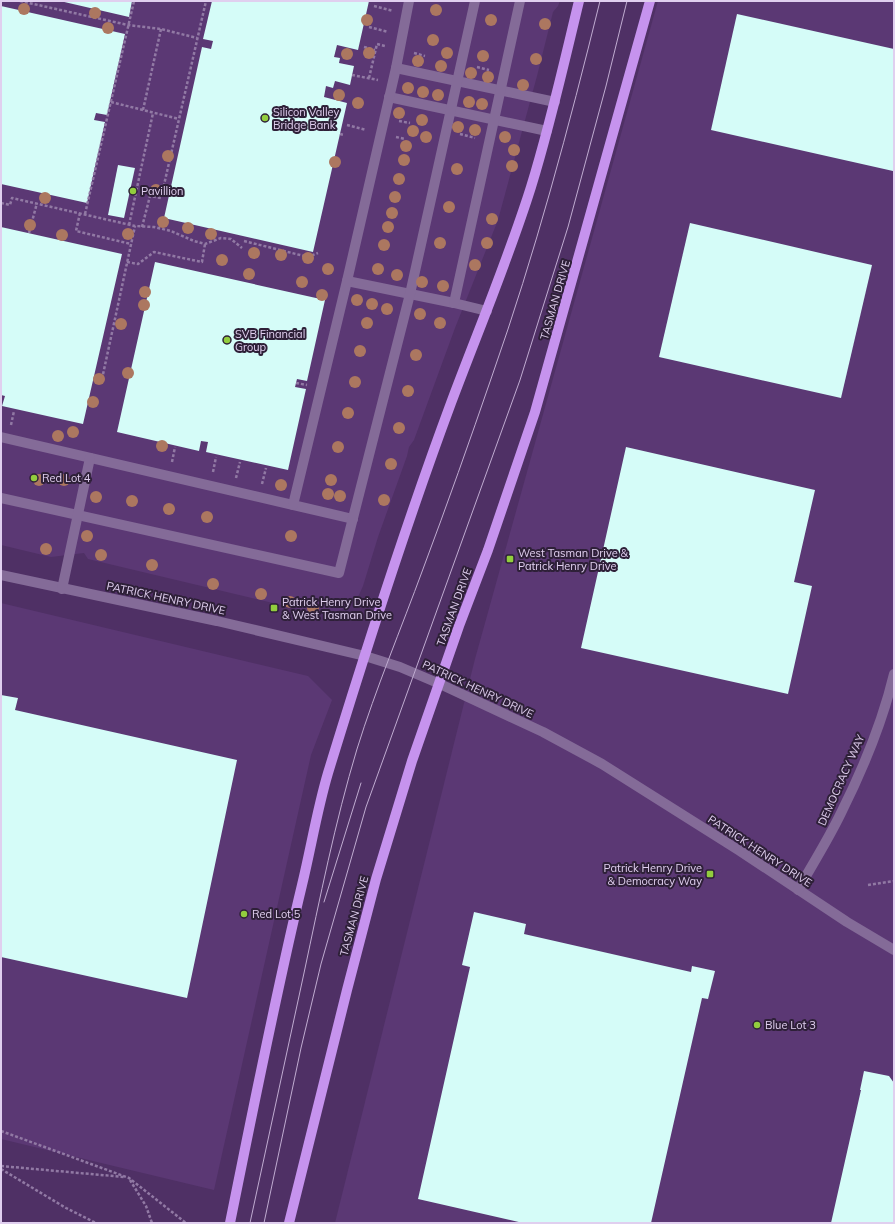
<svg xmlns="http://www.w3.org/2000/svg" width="895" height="1224" font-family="Mulish,sans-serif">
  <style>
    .built { fill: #5b3874 }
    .building { fill: #d5fcf8 }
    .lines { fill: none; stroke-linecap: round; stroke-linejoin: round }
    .path { stroke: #9179a4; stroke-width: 2.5; stroke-dasharray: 3 2; stroke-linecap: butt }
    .minor { stroke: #846b98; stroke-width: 10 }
    .major { stroke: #c693ee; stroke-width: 10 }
    .tram { stroke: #c0acd1; stroke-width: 1 }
    .tree { fill: #ac7760 }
    .poi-dot { fill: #92cd3e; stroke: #2e2038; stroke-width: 1.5 }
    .labels { text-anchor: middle; stroke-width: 4; stroke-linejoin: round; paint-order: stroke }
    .poi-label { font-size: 11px; fill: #e0cfef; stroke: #2e2038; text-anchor: start }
    .street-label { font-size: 11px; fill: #e0cfef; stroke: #2e2038 }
  </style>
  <rect width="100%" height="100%" fill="#4f3065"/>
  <!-- built -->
  <g class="built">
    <path d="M1,1H560L558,6L553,12L537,76L498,220L455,328L414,440L409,447L407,456L378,537L363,586L359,595L345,608L336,612L315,613L88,559L84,553L51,557L1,545Z"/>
    <path d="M658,1H894V1223H335L475,659Z"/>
    <path d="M1,603L308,676L332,700L311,755L214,1190L1,1139Z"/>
  </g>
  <!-- building -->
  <g class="building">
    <path d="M60,1H132L129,17Z"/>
    <path d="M212,1H369L358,50L337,45L334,57L340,58L339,63L354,66L350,85L335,81L333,88L326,86L324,97L347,103L313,252L164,218L202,47L211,49L213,41L203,39Z"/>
    <path d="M1,6L125,34L107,115L96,113L94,120L105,122L87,203L1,184Z"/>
    <path d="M737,14L894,49V166L893,171L711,130Z"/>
    <path d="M118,165L135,168L124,218L108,215Z"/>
    <path d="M690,223L872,265L841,398L659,357Z"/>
    <path d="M1,227L122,254L83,424L2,406L5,396L1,395Z"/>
    <path d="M155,262L325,300L307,381L297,379L295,387L306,389L288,470L206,452L208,442L201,441L199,451L117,432Z"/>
    <path d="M626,447L815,490L794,582L812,586L788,694L581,648Z"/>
    <path d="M1,695L18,698L15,710L237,760L187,998L1,957Z"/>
    <path d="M474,912L526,924L524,934L691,972L692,966L715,971L708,999L702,998L651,1223H523L418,1199L470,967L462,965Z"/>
    <path d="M864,1071L889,1076L894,1083V1223H831L861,1090H860Z"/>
  </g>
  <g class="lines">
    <!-- path -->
    <g class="path">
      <path d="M20,1L128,25L161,29L197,38"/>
      <path d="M374,6L393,11"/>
      <path d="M369,27L388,32"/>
      <path d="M364,47L375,50"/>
      <path d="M414,53L425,56"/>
      <path d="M477,67L489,70"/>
      <path d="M352,75L378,80"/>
      <path d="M369,78L377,44L385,46"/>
      <path d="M111,102L179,119"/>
      <path d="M143,110L161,29"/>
      <path d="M399,121L410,123"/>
      <path d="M347,125L366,130"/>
      <path d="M340,134L344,135"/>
      <path d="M460,134L475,138"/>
      <path d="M396,137L405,139"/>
      <path d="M1,203L10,205L12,198L135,226L154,227L171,231L194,241L205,244L221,238L231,239L242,248"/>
      <path d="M80,213L76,231L131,244"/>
      <path d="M85,214L134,1"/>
      <path d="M129,225L153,113"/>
      <path d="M142,227L150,196L161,198L206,1"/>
      <path d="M29,233L37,203"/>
      <path d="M244,241L308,257L318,253"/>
      <path d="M127,262L138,264L154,252L202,262L205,244"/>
      <path d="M102,379L135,226"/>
      <path d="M296,383L307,385"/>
      <path d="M11,425L14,411"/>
      <path d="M172,462L175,447"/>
      <path d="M213,472L216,457"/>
      <path d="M236,478L240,462"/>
      <path d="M262,484L266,468"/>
      <path d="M868,885L894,881"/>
      <path d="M1,1131L129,1178L186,1223"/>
      <path d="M1,1166L124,1177"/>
      <path d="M1,1169L66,1208L96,1223"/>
      <path d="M130,1180L146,1206L152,1223"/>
    </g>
    <!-- minor -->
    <g class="minor">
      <path d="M396,68L555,102"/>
      <path d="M389,97L547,131"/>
      <path d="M347,281L454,303L487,311"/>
      <path d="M454,303L520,1"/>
      <path d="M1,437L353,519"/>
      <path d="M1,498L339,573L410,294L475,1"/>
      <path d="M293,505L347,281L396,68L409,1"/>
      <path d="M1,575L217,621L365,656L400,667L440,684L543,732L602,764L740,851L847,922L894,950"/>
      <path d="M62,589L90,458"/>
      <path d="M798,890C812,865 828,840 841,813C862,771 883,720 894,674"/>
    </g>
    <!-- major -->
    <g class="major">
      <path d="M230,1223C253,1110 275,997 302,885C311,848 317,810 328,773C366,649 406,524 451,403C478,331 508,260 531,187C550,126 564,63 579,1"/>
      <path d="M289,1223L347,990L376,879L412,761L459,626L488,550L535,412L650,1"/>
    </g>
    <!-- tram -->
    <g class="tram">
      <path d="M324,902L361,783"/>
      <path d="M250,1223C268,1140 286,1056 304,973C320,898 335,822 357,749C376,688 401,629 423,569C447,505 470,440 492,376C535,254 569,127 600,1"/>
      <path d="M264,1223L301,1048L321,964L366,807L520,380L568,227L606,86L627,1"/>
    </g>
  </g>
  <!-- trees -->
  <g class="tree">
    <circle cx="24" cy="9" r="6"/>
    <circle cx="436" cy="10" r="6"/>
    <circle cx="95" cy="13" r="6"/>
    <circle cx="367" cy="20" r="6"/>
    <circle cx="491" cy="20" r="6"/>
    <circle cx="545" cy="24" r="6"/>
    <circle cx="108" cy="28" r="6"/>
    <circle cx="433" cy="40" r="6"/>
    <circle cx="369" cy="53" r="6"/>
    <circle cx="447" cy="53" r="6"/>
    <circle cx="347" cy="54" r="6"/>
    <circle cx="483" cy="56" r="6"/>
    <circle cx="536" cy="59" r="6"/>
    <circle cx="418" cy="61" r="6"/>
    <circle cx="441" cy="66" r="6"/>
    <circle cx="471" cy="73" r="6"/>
    <circle cx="488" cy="77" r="6"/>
    <circle cx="523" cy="85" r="6"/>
    <circle cx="408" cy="88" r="6"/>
    <circle cx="423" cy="92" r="6"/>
    <circle cx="339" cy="95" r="6"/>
    <circle cx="438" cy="95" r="6"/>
    <circle cx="469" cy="102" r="6"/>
    <circle cx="358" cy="103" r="6"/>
    <circle cx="482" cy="104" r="6"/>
    <circle cx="399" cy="113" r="6"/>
    <circle cx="422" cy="120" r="6"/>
    <circle cx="458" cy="127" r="6"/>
    <circle cx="475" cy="130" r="6"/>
    <circle cx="413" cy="131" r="6"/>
    <circle cx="426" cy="137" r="6"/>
    <circle cx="505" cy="137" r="6"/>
    <circle cx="406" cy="146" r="6"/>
    <circle cx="514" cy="150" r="6"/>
    <circle cx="168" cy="156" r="6"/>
    <circle cx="404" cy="160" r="6"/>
    <circle cx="335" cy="162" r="6"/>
    <circle cx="512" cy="166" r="6"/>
    <circle cx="457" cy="169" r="6"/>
    <circle cx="399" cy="179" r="6"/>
    <circle cx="156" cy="190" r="6"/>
    <circle cx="395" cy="197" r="6"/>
    <circle cx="45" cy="198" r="6"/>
    <circle cx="449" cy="207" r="6"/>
    <circle cx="392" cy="213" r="6"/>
    <circle cx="492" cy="219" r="6"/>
    <circle cx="163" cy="222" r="6"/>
    <circle cx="30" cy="225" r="6"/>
    <circle cx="388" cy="227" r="6"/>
    <circle cx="188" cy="228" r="6"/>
    <circle cx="128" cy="234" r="6"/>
    <circle cx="211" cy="234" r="6"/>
    <circle cx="62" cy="235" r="6"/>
    <circle cx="440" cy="243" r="6"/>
    <circle cx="487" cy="243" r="6"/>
    <circle cx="384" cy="245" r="6"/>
    <circle cx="254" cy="253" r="6"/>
    <circle cx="281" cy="255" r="6"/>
    <circle cx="308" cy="258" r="6"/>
    <circle cx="222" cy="260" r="6"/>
    <circle cx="475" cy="265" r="6"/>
    <circle cx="328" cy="269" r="6"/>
    <circle cx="378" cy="269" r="6"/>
    <circle cx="249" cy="274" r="6"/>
    <circle cx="397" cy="275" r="6"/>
    <circle cx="302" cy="282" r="6"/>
    <circle cx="422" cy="282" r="6"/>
    <circle cx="443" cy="286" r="6"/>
    <circle cx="145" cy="292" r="6"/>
    <circle cx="322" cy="295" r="6"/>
    <circle cx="357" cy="300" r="6"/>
    <circle cx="372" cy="304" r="6"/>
    <circle cx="144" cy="305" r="6"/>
    <circle cx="387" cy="309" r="6"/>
    <circle cx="420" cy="314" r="6"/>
    <circle cx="367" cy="323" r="6"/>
    <circle cx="440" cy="323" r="6"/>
    <circle cx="121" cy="324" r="6"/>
    <circle cx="360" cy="351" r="6"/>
    <circle cx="416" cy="355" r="6"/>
    <circle cx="128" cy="373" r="6"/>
    <circle cx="99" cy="379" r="6"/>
    <circle cx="355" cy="382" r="6"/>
    <circle cx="408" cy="391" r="6"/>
    <circle cx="93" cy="402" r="6"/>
    <circle cx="348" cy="413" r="6"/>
    <circle cx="399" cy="428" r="6"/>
    <circle cx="73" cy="432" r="6"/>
    <circle cx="58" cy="436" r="6"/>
    <circle cx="162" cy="446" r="6"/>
    <circle cx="338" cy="447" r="6"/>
    <circle cx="391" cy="464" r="6"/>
    <circle cx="39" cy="480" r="6"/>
    <circle cx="64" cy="480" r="6"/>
    <circle cx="331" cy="480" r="6"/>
    <circle cx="281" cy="485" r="6"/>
    <circle cx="328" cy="494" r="6"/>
    <circle cx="340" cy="496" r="6"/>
    <circle cx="96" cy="497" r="6"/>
    <circle cx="384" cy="500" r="6"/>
    <circle cx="132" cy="501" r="6"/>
    <circle cx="169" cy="509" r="6"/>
    <circle cx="207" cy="517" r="6"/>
    <circle cx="87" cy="536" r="6"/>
    <circle cx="291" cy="536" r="6"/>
    <circle cx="46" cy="549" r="6"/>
    <circle cx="101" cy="555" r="6"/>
    <circle cx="152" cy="565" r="6"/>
    <circle cx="213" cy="584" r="6"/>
    <circle cx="261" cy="594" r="6"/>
    <circle cx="290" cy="602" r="6"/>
    <circle cx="313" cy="608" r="6"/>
  </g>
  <!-- markers -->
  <g class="poi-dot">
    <circle cx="265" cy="118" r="4"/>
    <circle cx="133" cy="191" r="4"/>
    <circle cx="227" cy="340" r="4"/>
    <circle cx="34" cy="478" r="4"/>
    <rect x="506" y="555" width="8" height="8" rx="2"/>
    <rect x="270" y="604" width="8" height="8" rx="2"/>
    <rect x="706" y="870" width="8" height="8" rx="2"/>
    <circle cx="244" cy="914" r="4"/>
    <circle cx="757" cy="1025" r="4"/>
  </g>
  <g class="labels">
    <!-- poi labels -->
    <g class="poi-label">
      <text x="273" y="116">Silicon Valley<tspan x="273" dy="13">Bridge Bank</tspan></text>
      <text x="141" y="195">Pavillion</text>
      <text x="235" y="338">SVB Financial<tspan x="235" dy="13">Group</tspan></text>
      <text x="42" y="482">Red Lot 4</text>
      <text x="518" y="557">West Tasman Drive &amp;<tspan x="518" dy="13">Patrick Henry Drive</tspan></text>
      <text x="282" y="606">Patrick Henry Drive<tspan x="282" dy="13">&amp; West Tasman Drive</tspan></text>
      <text x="702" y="872" text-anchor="end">Patrick Henry Drive<tspan x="702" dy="13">&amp; Democracy Way</tspan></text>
      <text x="252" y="918">Red Lot 5</text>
      <text x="765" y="1029">Blue Lot 3</text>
    </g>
    <!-- street labels -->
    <g class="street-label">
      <text transform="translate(555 300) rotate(-74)" y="4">TASMAN DRIVE</text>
      <text transform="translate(166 598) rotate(12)" y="4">PATRICK HENRY DRIVE</text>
      <text transform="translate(454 607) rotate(-70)" y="4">TASMAN DRIVE</text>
      <text transform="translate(478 689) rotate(25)" y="4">PATRICK HENRY DRIVE</text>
      <text transform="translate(841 780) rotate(-66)" y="4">DEMOCRACY WAY</text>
      <text transform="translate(760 851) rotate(33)" y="4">PATRICK HENRY DRIVE</text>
      <text transform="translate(354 916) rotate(-75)" y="4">TASMAN DRIVE</text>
    </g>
  </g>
  <!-- border -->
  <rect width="895" height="1224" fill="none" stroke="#e0cfef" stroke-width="4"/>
</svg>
